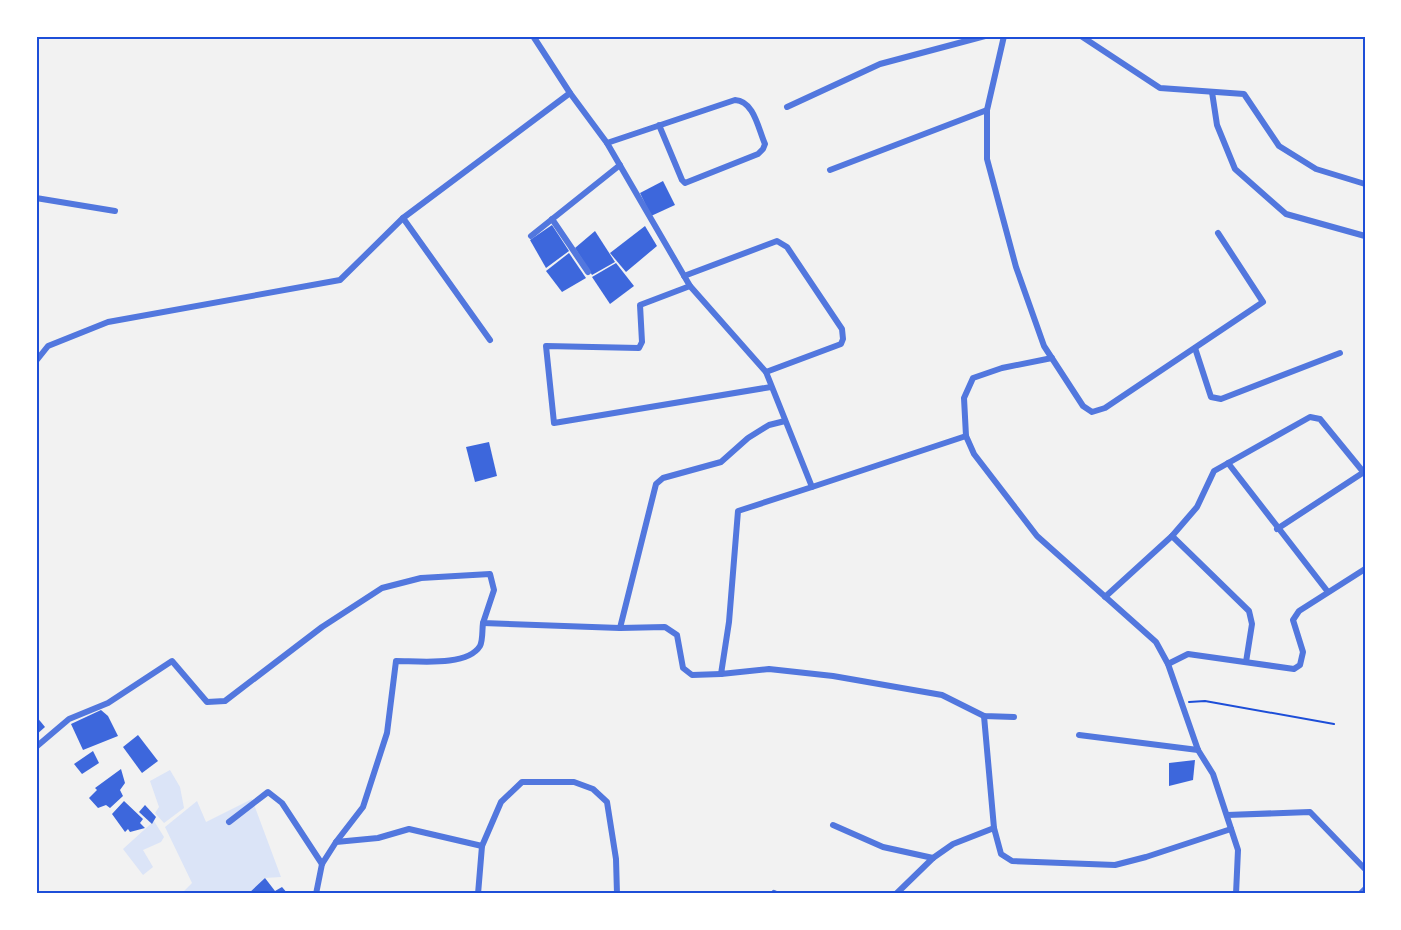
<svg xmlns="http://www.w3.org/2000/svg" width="1401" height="930" font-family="'Space Grotesk',sans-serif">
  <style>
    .green { fill: #dbe4f7 }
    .building { fill: #3d67dc }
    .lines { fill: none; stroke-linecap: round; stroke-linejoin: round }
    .path { stroke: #1d4ed8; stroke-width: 2 }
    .minor { stroke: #5277de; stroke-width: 6 }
    .neatline { fill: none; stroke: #1d4ed8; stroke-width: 2 }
  </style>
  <rect width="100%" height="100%" fill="#f2f2f2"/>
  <!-- green -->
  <g class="green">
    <path d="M170,770L180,787L184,808L164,823L155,813L159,807L150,781Z"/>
    <path d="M252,799L281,877L265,878L248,894H181L192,883L165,827L197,801L206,822Z"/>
    <path d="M154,821L164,837L161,842L143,850L153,867L143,875L123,849Z"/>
  </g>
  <!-- building -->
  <g class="building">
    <path d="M663,181L675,205L651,216L640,193Z"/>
    <path d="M552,225L569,251L546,268L530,240Z"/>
    <path d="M645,226L657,246L626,272L610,253Z"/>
    <path d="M595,231L615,262L592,275L575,248Z"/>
    <path d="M569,253L586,278L562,292L546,271Z"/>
    <path d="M616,263L634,286L610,304L592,277Z"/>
    <path d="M489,442L497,476L475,482L466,447Z"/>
    <path d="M101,710L108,716L118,736L83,750L71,724Z"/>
    <path d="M36,716L45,727L36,735Z"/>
    <path d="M138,735L158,761L142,773L123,747Z"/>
    <path d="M93,751L99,763L82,774L74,764Z"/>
    <path d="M1195,760L1193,780L1169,786V763Z"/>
    <path d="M121,769L125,783L120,790L123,796L110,808L106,805L98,808L89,798L97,790L95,788Z"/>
    <path d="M124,801L143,819L140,823L145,828L130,832L128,829L125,832L112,814Z"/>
    <path d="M145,805L156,817L152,824L139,812Z"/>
    <path d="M265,878L275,891L282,887L288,894H248Z"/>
  </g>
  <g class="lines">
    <!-- path -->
    <path class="path" d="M1189,702L1205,701L1334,724"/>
    <!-- minor -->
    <g class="minor">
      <path d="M533,36L570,93L607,143L690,286L766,372L812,487L966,436L974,454L1037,536L1156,642L1168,664L1198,750L1213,774L1238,850L1236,894"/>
      <path d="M1004,36L987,110V159L1016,267L1044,346L1083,406L1092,412L1105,408L1263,302L1218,233"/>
      <path d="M1081,36L1160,88L1244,94L1279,146L1316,169L1365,184"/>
      <path d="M1212,92L1217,125L1235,169L1286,214L1365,236"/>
      <path d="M787,107L880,64L985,36"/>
      <path d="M607,143L735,100C754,101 758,128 765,144L763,149L758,154L685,183L682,180L659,125"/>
      <path d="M830,170L987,110"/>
      <path d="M36,198L115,211"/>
      <path d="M403,218L490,340"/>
      <path d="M552,219L588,272"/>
      <path d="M531,236L620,165"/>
      <path d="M684,276L777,241L787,247L842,329L843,339L841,344L766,372"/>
      <path d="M690,286L640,305L642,342L639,348L546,346L554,423L771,387"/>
      <path d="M1195,348L1211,397L1221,399L1340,353"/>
      <path d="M36,361L48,346L108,322L340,280L403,218L570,93"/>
      <path d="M966,436L964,398L973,378L1002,368L1052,358"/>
      <path d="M1228,463L1328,592"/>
      <path d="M812,487L738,511L729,622L721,674L769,669L833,676L942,695L984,716L1014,717"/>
      <path d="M1277,529L1364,472"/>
      <path d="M1172,536L1249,611L1252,624L1246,662"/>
      <path d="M1105,597L1172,536L1197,507L1214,471L1310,417L1320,419L1365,474"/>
      <path d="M620,628L656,484L663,478L721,462L748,438L769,425L785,421"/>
      <path d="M1168,664L1188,654L1294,669L1300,665L1303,652L1293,620L1299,611L1365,569"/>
      <path d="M984,716L994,828L1001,854L1012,861L1115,865L1146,857L1231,829"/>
      <path d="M1079,735L1198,750"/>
      <path d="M36,747L69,719L108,703L172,661L207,702L225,701L322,627L382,588L421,578L490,574L494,590L483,623L620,628L665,627L677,635L683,668L692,675L721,674"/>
      <path d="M1227,815L1310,812L1365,869"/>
      <path d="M229,822L268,792L282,803L322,864"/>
      <path d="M833,825L883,847L933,858"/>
      <path d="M336,842L363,807L387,733L396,661C418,661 467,667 480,646C483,640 482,630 483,623"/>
      <path d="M774,893L776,894"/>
      <path d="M316,894L322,864L336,842L378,838L409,829L482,846"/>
      <path d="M478,894L482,846L501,802L522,782H574L593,789L607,802L616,859L617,894"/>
      <path d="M896,894L933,858L953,844L994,828"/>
      <path d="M1360,894L1365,889"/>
    </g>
  </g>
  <!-- border -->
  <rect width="1401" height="930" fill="none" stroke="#ffffff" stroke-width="75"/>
  <rect x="38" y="38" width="1326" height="854" class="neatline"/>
</svg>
